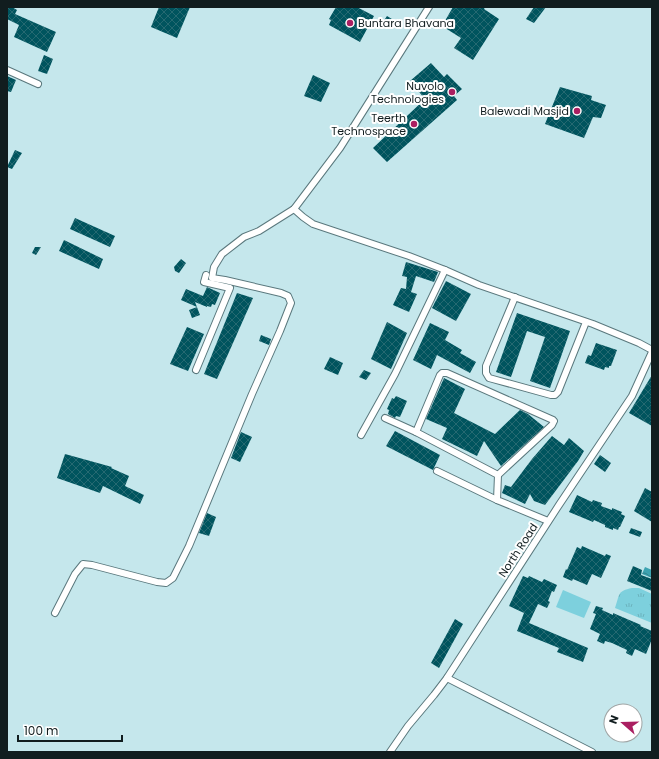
<svg xmlns="http://www.w3.org/2000/svg" width="659" height="759" font-family="Poppins,sans-serif">
  <style>
    .grass { fill: url(#grass-tufts) }
    .pitch { fill: #7dd0dd }
    .water { fill: url(#water-waves) }
    .building { fill: url(#building-cross-hatch) }
    .lines { fill: none; stroke-linecap: round; stroke-linejoin: round }
    .minor-casing { stroke: #5a787d; stroke-width: 8 }
    .minor { stroke: #fff; stroke-width: 6 }
    .poi-dot { fill: #aa1f61; stroke: #fff; stroke-width: 1.5 }
    .labels { text-anchor: middle; stroke-width: 4; stroke-linejoin: round; paint-order: stroke }
    .poi-label { font-size: 11px; fill: #111d1f; stroke: #fff; text-anchor: end }
    .street-label { font-size: 11px; fill: #111d1f; stroke: #fff }
  </style>
  <defs>
    <pattern id="grass-tufts" width="24" height="20" patternUnits="userSpaceOnUse"><rect width="24" height="20" fill="#7dd0dd"/><path d="M3 7l-1-3M5 7V3M7 7l1-3M15 17l-1-3M17 17v-4M19 17l1-3" fill="none" stroke="#6bb2bd"/></pattern>
    <pattern id="water-waves" width="16" height="10" patternUnits="userSpaceOnUse"><rect width="16" height="10" fill="#3da3b1"/><path d="M0 5q4-4 8 0t8 0" fill="none" stroke="#32848f"/></pattern>
    <pattern id="building-cross-hatch" width="8" height="8" patternUnits="userSpaceOnUse"><rect width="8" height="8" fill="#00545e"/><path d="M0 0l8 8M0 8l8-8" fill="none" stroke="#256971"/></pattern>
  </defs>
  <rect width="100%" height="100%" fill="#c5e7ec"/>
  <!-- grass -->
  <path class="grass" d="M632,588H639L652,594V623L615,608C620,594 617,591 632,588Z"/>
  <!-- pitch -->
  <path class="pitch" d="M563,590L591,602L584,618L556,607Z"/>
  <!-- water -->
  <path class="water" d="M645,567L652,570V578L642,574Z"/>
  <!-- building -->
  <g class="building">
    <path d="M7,7H12L17,10L15,14L56,32L47,52L14,37L19,25L7,19Z"/>
    <path d="M159,7H190L177,38L151,27Z"/>
    <path d="M336,7H357L374,16L360,42L329,25L331,20L329,19Z"/>
    <path d="M453,7H485L484,9L499,19L473,60L454,48L461,38L442,26Z"/>
    <path d="M534,7H546L534,23L526,19Z"/>
    <path d="M387,16L395,21L392,27L383,22Z"/>
    <path d="M44,55L53,59L47,74L38,71Z"/>
    <path d="M431,63L444,77L447,74L462,89L454,96L457,100L387,162L373,148L425,99L410,81Z"/>
    <path d="M313,75L330,83L321,102L304,96Z"/>
    <path d="M7,76L16,80L11,92L7,91Z"/>
    <path d="M560,87L592,96L591,100L606,105L601,118L593,117L584,138L545,124Z"/>
    <path d="M15,150L22,153L12,169L7,167Z"/>
    <path d="M75,218L115,236L110,247L70,229Z"/>
    <path d="M64,240L103,259L99,269L59,251Z"/>
    <path d="M35,247H41L36,255L32,253Z"/>
    <path d="M181,259L186,263L179,273L175,271L174,267Z"/>
    <path d="M406,262L438,272L434,282L416,276L411,292L417,294L409,312L393,305L401,288L406,289L407,277L402,276Z"/>
    <path d="M446,281L471,294L456,321L432,308Z"/>
    <path d="M207,287L220,293L215,305L212,304L211,307L207,306V307L195,302L200,315L192,318L189,310L197,307L181,300L186,289L203,296Z"/>
    <path d="M237,293L253,298L217,379L204,374Z"/>
    <path d="M517,313L570,331L550,388L530,381L545,337L527,331L511,377L496,372Z"/>
    <path d="M387,322L407,333L391,369L371,359Z"/>
    <path d="M430,323L449,332L445,340L462,350L460,353L476,362L470,373L437,355L431,369L413,360Z"/>
    <path d="M187,327L204,334L188,371L170,364Z"/>
    <path d="M261,335L271,339L269,345L259,341Z"/>
    <path d="M596,343L617,350L611,366H609V368L605,367L604,370L585,363L588,355L591,356Z"/>
    <path d="M330,357L343,363L338,375L324,369Z"/>
    <path d="M364,370L371,373L366,380L359,377Z"/>
    <path d="M652,375V426L629,413Z"/>
    <path d="M444,378L465,389L454,413L495,434L520,410L528,414L544,427L501,466L484,441L477,456L442,439L447,428L426,419Z"/>
    <path d="M396,396L407,401L400,417L396,416L395,418L388,414L389,410L387,409L392,398L394,399Z"/>
    <path d="M395,431L440,455L433,470L386,446Z"/>
    <path d="M241,432L252,437L240,462L231,458Z"/>
    <path d="M552,436L564,445L569,438L584,451L578,461L545,505L534,501L530,494L525,504L502,493L505,485L511,487L532,459Z"/>
    <path d="M65,454L112,467L111,468L129,476L125,486L144,495L140,504L103,486L100,493L57,478Z"/>
    <path d="M600,455L611,463L605,472L594,464Z"/>
    <path d="M645,488L652,492V522L634,511Z"/>
    <path d="M577,495L592,502L593,500L602,503L601,506L612,510V508L622,512L621,514L625,516L620,527H619L618,530L613,528V530L605,527V525L594,520L593,522L569,512Z"/>
    <path d="M207,513L216,517L209,536L199,533Z"/>
    <path d="M631,528L642,532L640,537L629,533Z"/>
    <path d="M582,546L605,556L606,554L611,556L601,578L592,574L587,585L573,579L572,581L563,577L566,569L567,570L577,547L581,549Z"/>
    <path d="M633,566L642,570L641,575L652,579V591L627,581Z"/>
    <path d="M523,576L528,578L529,576L542,582L544,579L557,585L554,592L552,591L548,601L550,602L547,608L538,604L529,623L588,648L583,662L557,652L559,648L517,631L524,613L509,606Z"/>
    <path d="M596,606L603,608L602,610L613,615V613L641,625L640,626L652,631V639L646,654L635,649L632,656L626,653L627,650L612,643L605,641L604,644L597,641L600,634L590,629L596,614L593,613Z"/>
    <path d="M455,619L463,624L439,668L431,663Z"/>
  </g>
  <g class="lines">
    <!-- minor casing -->
    <g class="minor-casing">
      <g id="minor">
        <path d="M7,70L38,84"/>
        <path d="M294,209L303,217L313,224L409,256L445,270L479,285L593,324L639,343L652,350"/>
        <path d="M515,297L486,366V373L489,378L551,395H555L558,392L586,322"/>
        <path d="M196,370L230,288L204,282L206,275"/>
        <path d="M385,418L416,432L440,375L442,373H447L553,420L554,421L552,425L498,475"/>
        <path d="M416,432L498,475L497,500L548,521"/>
        <path d="M361,435L395,374L445,270"/>
        <path d="M437,471L497,500"/>
        <path d="M55,613L75,574L83,564L92,565L157,582L166,583L173,578L189,546L252,394L280,331L291,303L288,296L281,293L225,280L212,278L214,267L222,254L244,237L259,231L294,209L340,148L429,7"/>
        <path d="M447,678L592,752"/>
        <path d="M390,752L408,726L434,695L447,678L559,505L632,396L652,352"/>
      </g>
    </g>
    <!-- minor -->
    <use href="#minor" class="minor"/>
  </g>
  <!-- markers -->
  <g class="poi-dot">
    <circle cx="350" cy="23" r="4"/>
    <circle cx="452" cy="92" r="4"/>
    <circle cx="577" cy="111" r="4"/>
    <circle cx="414" cy="124" r="4"/>
  </g>
  <g class="labels">
    <!-- poi labels -->
    <g class="poi-label">
      <text x="358" y="27" text-anchor="start">Buntara Bhavana</text>
      <text x="444" y="90">Nuvolo<tspan x="444" dy="13">Technologies</tspan></text>
      <text x="569" y="115">Balewadi Masjid</text>
      <text x="406" y="122">Teerth<tspan x="406" dy="13">Technospace</tspan></text>
    </g>
    <!-- street labels -->
    <g class="street-label">
      <text transform="translate(518 550) rotate(-57)" y="4">North Road</text>
    </g>
  </g>
  <!-- border -->
  <rect width="659" height="759" fill="none" stroke="#111d1f" stroke-width="16"/>
  <!-- north arrow -->
  <g transform="translate(623 723) rotate(290)"><circle r="19" fill="#ffffff" stroke="#a0a5a5"/>
  <path d="M0-3L7 15L0 10L-7 15Z" fill="#aa1f61"/>
  <text y="-6" font-size="11" font-weight="bold" text-anchor="middle" fill="#111d1f">N</text>
  </g>
  <!-- scale -->
  <path d="M18 735v6h104v-6" fill="none" stroke="#111d1f" stroke-width="2"/>
  <text x="24" y="735" font-size="12" fill="#111d1f" stroke="#ffffff" stroke-width="3" paint-order="stroke">100 m</text>
</svg>
